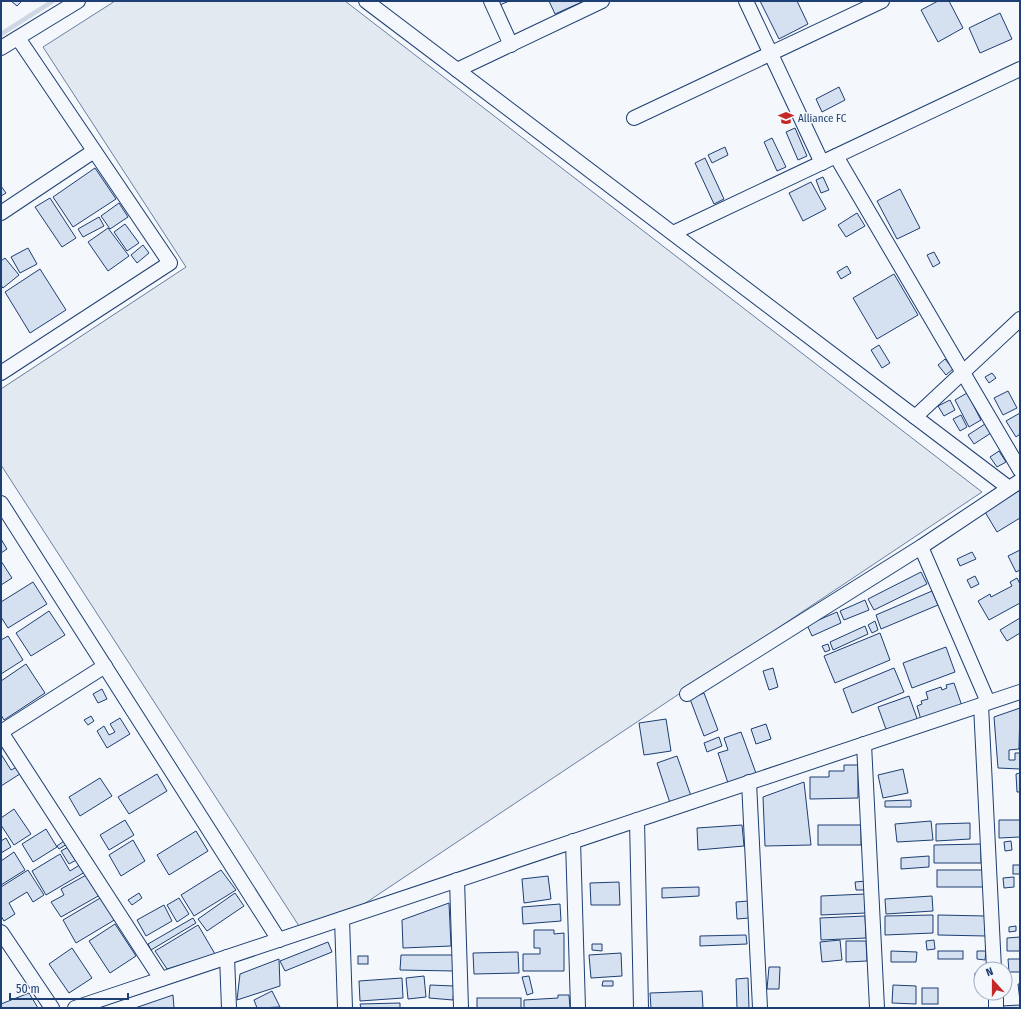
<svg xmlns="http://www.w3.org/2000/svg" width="1021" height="1009" font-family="'Fira Sans Condensed',sans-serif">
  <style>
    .green { fill: #e3e9f0; stroke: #687fa3 }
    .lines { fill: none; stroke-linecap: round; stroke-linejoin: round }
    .stream { stroke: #cfd7e4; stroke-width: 4.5 }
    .building { fill: #d5e0f0; stroke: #1d3f73 }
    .street-casing { stroke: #1d3f73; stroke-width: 16 }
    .street { stroke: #f4f7fb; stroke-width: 14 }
    .labels { text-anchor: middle; stroke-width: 3; stroke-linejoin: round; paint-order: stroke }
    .poi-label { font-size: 11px; fill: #1d3f73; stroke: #f4f7fb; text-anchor: start }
  </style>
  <rect width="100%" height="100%" fill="#f4f7fb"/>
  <!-- green -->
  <path class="green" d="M115,1H345L982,492L349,914L299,926L1,465V389L186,267L43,47Z"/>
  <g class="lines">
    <!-- stream -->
    <path class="stream" d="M1,34L53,1"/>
  </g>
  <!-- building -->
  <g class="building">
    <path d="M11,1H22L17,6Z"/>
    <path d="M498,1H509L500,5Z"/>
    <path d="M549,1H584L555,14Z"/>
    <path d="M760,1H797L808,24L779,39Z"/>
    <path d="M938,1H949L963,28L938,42L921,10Z"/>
    <path d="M1000,13L1012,39L980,53L969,28Z"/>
    <path d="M839,87L845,100L822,112L816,99Z"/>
    <path d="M795,128L807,156L798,160L786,132Z"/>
    <path d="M772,138L786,167L777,171L764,142Z"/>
    <path d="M725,147L728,155L712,163L708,155Z"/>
    <path d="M705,158L724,199L714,204L695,163Z"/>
    <path d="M95,168L116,199L73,227L53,197Z"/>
    <path d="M823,177L829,190L821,193L816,180Z"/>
    <path d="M811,182L826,209L803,221L789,193Z"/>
    <path d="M1,186L6,193L1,196Z"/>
    <path d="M900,189L920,228L897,239L877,201Z"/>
    <path d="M50,198L76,238L62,247L35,207Z"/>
    <path d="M119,203L128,217L110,229L101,216Z"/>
    <path d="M857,213L865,226L846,237L838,225Z"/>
    <path d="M99,217L104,226L83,237L78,229Z"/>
    <path d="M125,224L139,243L127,251L114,232Z"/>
    <path d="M108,228L129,256L108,271L88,242Z"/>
    <path d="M143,245L149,253L137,263L131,255Z"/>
    <path d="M28,248L37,264L20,273L11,257Z"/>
    <path d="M934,252L940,263L933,267L927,255Z"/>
    <path d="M5,258L19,275L3,288L1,285V261Z"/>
    <path d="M847,266L851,273L841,279L837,272Z"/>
    <path d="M40,269L66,310L30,333L5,292Z"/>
    <path d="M894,274L918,315L877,339L853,298Z"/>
    <path d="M879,345L890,363L882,368L871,350Z"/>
    <path d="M945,359L953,369L946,375L938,365Z"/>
    <path d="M992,373L996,378L989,383L985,377Z"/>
    <path d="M1008,391L1017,408L1003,415L994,398Z"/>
    <path d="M967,393L981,420L969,427L955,400Z"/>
    <path d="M950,400L955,410L944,416L938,406Z"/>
    <path d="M1020,413V434L1016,437L1006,421Z"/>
    <path d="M961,415L967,427L960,431L953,419Z"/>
    <path d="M985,424L991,433L974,444L968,435Z"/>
    <path d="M999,451L1006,462L997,467L990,457Z"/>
    <path d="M1020,490V518L997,532L985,512Z"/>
    <path d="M1,539L7,549L1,553Z"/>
    <path d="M1020,550V570L1016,572L1008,556Z"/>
    <path d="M972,552L976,559L960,566L957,559Z"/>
    <path d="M1,561L12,578L1,585Z"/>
    <path d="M921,572L927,584L874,610L868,599Z"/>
    <path d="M975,576L979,584L971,588L967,580Z"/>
    <path d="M1017,578L1020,584V603L989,620L978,601L990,594L991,597L1012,586L1010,582Z"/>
    <path d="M33,582L47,604L8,628L1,617V602Z"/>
    <path d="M932,591L938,605L881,629L876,615Z"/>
    <path d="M865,600L869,610L844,620L840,611Z"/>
    <path d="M49,611L65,635L31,656L16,633Z"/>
    <path d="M837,612L841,623L812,636L807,625Z"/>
    <path d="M1020,618V633L1007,641L1000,630Z"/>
    <path d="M875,621L878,630L872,633L868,625Z"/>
    <path d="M865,626L868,634L833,650L830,642Z"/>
    <path d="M880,633L890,660L835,683L824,656Z"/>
    <path d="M8,636L23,660L1,674V640Z"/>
    <path d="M828,644L830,650L825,652L822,646Z"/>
    <path d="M946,647L955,672L912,688L903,663Z"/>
    <path d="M26,664L45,693L4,720L1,715V681Z"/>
    <path d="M773,668L778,687L769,690L763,671Z"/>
    <path d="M894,668L904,692L852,713L843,689Z"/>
    <path d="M954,683L962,706L921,720L917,706L922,704L921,701L928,699L926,692L941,687L942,690L947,688L946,685Z"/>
    <path d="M102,689L107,699L98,703L93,694Z"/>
    <path d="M704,693L718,730L704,736L690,699Z"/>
    <path d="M909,696L918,721L887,732L878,707Z"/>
    <path d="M1020,708L1019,749L1009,750V760H1015V753H1020V769L998,768L994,717Z"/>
    <path d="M91,716L94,721L88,725L84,720Z"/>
    <path d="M120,718L130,734L107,748L97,731L104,726L109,735L115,732L110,724Z"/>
    <path d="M666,719L671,751L644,755L639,723Z"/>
    <path d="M766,724L771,739L756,744L751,729Z"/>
    <path d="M741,732L757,776L729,786L718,753L728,750L724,738Z"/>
    <path d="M719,737L722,746L707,752L704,743Z"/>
    <path d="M1,754L11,770L19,766L23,772L1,786Z"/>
    <path d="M677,756L691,796L670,803L657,763Z"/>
    <path d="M844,765H858V798L810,799V777H829V771H844Z"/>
    <path d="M903,769L908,793L883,798L878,775Z"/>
    <path d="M1020,773V792H1017L1016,774Z"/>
    <path d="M157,774L167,791L129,814L118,797Z"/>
    <path d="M100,778L112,796L80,816L69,797Z"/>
    <path d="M804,782L811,845L765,846L763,797Z"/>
    <path d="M911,800V807H885V801Z"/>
    <path d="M14,809L31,834L14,845L1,825V818Z"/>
    <path d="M125,820L134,835L109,850L100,835Z"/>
    <path d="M999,820H1020V837L999,838Z"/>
    <path d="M931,821L933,840L897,842L895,824Z"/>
    <path d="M970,823V839L936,841V824Z"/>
    <path d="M742,825L744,846L698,850L697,828Z"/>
    <rect x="818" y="825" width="43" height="20"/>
    <path d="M46,829L57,847L33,862L22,844Z"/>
    <path d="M196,831L208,851L169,875L157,855Z"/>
    <path d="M6,838L11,847L1,853V841Z"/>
    <path d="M133,840L145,861L121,876L109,855Z"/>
    <path d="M64,841L67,844L59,849L57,846Z"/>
    <path d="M1011,841L1012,850L1005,851L1004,842Z"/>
    <path d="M981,844V863H934V845Z"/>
    <path d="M70,846L78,859L69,864L61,851Z"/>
    <path d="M14,852L25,870L1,885V861Z"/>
    <path d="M60,854L70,871L81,864L85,872L46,895L32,871Z"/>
    <path d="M929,856V867L901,869V858Z"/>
    <rect x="1013" y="865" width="7" height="9"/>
    <path d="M28,870L44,895L33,902L27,892L9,903L15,914L4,921L1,916V887Z"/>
    <path d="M221,870L236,890L194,916L181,895Z"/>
    <rect x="937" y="870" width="49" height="17"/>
    <path d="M88,874L100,895L61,917L51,902L64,895L61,889Z"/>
    <path d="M548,876L551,899L524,903L522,879Z"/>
    <path d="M1014,877V887L1004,888L1003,878Z"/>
    <path d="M866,881V890H856L855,882Z"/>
    <path d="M619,882L620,905H591L590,883Z"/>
    <path d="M699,887V896L662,898V888Z"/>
    <path d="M139,893L142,898L132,905L128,900Z"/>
    <path d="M235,893L244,906L207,931L198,919Z"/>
    <path d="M865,894L866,913L821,915V896Z"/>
    <path d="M932,896L933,911L886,914L885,899Z"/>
    <path d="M102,897L116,919L76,943L63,920Z"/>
    <path d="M179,898L189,914L177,922L167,905Z"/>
    <path d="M748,901L749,918L737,919L736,902Z"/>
    <path d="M449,903L451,946L403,948L402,920Z"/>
    <path d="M560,904L561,921L523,924L522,907Z"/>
    <path d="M164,905L172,921L146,936L137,920Z"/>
    <path d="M933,915V933L885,935V916Z"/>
    <path d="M938,915L986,916V936L938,935Z"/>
    <path d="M865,916L866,938L821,940L820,918Z"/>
    <path d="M193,918L196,923L151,950L148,944Z"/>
    <path d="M115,924L136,956L110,973L89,941Z"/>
    <path d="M198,925L215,954L167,969L155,951Z"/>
    <path d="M1016,926V931L1009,932V927Z"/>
    <path d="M534,930H554V934L564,933V971H523V954H540V948H534Z"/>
    <path d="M746,935L747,944L700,946V936Z"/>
    <path d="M1020,937V951H1007V938Z"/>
    <path d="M840,940L842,960L822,962L820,942Z"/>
    <path d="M934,940L935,949L927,950L926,941Z"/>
    <path d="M846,941H866L867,961L846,962Z"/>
    <path d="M328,942L332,952L285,971L280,961Z"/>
    <path d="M592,944H602V951L592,950Z"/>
    <path d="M72,948L92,978L69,993L49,964Z"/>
    <path d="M891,951L917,952L916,962H891Z"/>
    <rect x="938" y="951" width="25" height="8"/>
    <path d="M977,951H986L985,960L977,959Z"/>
    <path d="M518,952L519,973L474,974L473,953Z"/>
    <path d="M621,953L622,976L591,978L589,955Z"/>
    <path d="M401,955H454V971L400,970Z"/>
    <rect x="358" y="956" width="10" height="8"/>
    <path d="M279,959L280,986L237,1000L240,974Z"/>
    <path d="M1008,959H1020V972H1009Z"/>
    <path d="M769,967H780L779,989H767Z"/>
    <path d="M981,972V984H975V973Z"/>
    <path d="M424,976L426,997L408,999L406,978Z"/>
    <path d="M529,976L533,993L527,995L522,977Z"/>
    <path d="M402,978L403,998L360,1001L359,981Z"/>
    <path d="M748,978L749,1008H737L736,979Z"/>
    <path d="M603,981H613V986H602Z"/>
    <path d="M1018,984H1020V1001Z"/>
    <path d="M430,985L454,986L453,1000L429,998Z"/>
    <path d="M893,985L916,986V1004L892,1003Z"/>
    <rect x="922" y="988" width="16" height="16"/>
    <path d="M272,991L280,1007L257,1008L254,1000Z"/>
    <path d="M702,991L703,1008H651L650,993Z"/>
    <path d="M29,993L38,1008H1V1004Z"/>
    <path d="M173,995L174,1008H135Z"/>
    <path d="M558,995H569L570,1008H524V1000L558,998Z"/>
    <rect x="477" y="998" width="44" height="10"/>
    <path d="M400,1003V1008H361L360,1004Z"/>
    <path d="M1020,1005V1008H1002L1001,1006Z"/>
  </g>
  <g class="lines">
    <!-- street casing -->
    <g class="street-casing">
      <g id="street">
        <path d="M366,1L1009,488"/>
        <path d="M491,1L511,45"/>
        <path d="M746,1L822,163"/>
        <path d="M1,48L78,1"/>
        <path d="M457,70L602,1"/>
        <path d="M634,118L882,1"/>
        <path d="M836,156L1020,470"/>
        <path d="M1,213L94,151"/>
        <path d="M673,233L1020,69"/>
        <path d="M1,373L170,263L18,38"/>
        <path d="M915,417L1020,319"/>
        <path d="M1,503L279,940"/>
        <path d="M921,547L988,702"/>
        <path d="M105,666L1,732L161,979"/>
        <path d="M687,694L921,547L1020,481"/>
        <path d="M981,705L994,969"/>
        <path d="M864,744L877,1008"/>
        <path d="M749,782L760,1008"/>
        <path d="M637,820L641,1008"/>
        <path d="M573,841L578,1008"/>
        <path d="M457,880L461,1008"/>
        <path d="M342,919L345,1008"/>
        <path d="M1,932L52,1008"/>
        <path d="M227,957L229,1008"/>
        <path d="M996,993V1008"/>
        <path d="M75,1008L1020,692"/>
      </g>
    </g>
    <!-- street -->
    <use href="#street" class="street"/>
  </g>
  <!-- icons -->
  <defs>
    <g id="school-bare" transform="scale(1.2)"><path d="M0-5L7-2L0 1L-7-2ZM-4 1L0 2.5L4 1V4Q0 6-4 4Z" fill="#c62828" stroke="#f4f7fb" stroke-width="2.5" paint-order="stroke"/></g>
  </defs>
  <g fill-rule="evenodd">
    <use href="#school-bare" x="786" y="118"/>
  </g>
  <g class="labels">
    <!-- poi labels -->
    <g class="poi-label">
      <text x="798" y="122">Alliance FC</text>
    </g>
  </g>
  <!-- border -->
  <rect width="1021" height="1009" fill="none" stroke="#1d3f73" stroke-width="4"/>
  <!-- north arrow -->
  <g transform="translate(993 981) rotate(339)"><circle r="19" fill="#f4f7fb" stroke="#9eadc5"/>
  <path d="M0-3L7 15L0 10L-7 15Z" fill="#c62828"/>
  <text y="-6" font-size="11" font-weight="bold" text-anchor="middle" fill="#1d3f73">N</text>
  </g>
  <!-- scale -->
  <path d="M10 993v6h118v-6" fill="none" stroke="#1d3f73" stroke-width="2"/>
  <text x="16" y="993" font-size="12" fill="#1d3f73" stroke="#f4f7fb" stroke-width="3" paint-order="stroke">50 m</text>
</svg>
